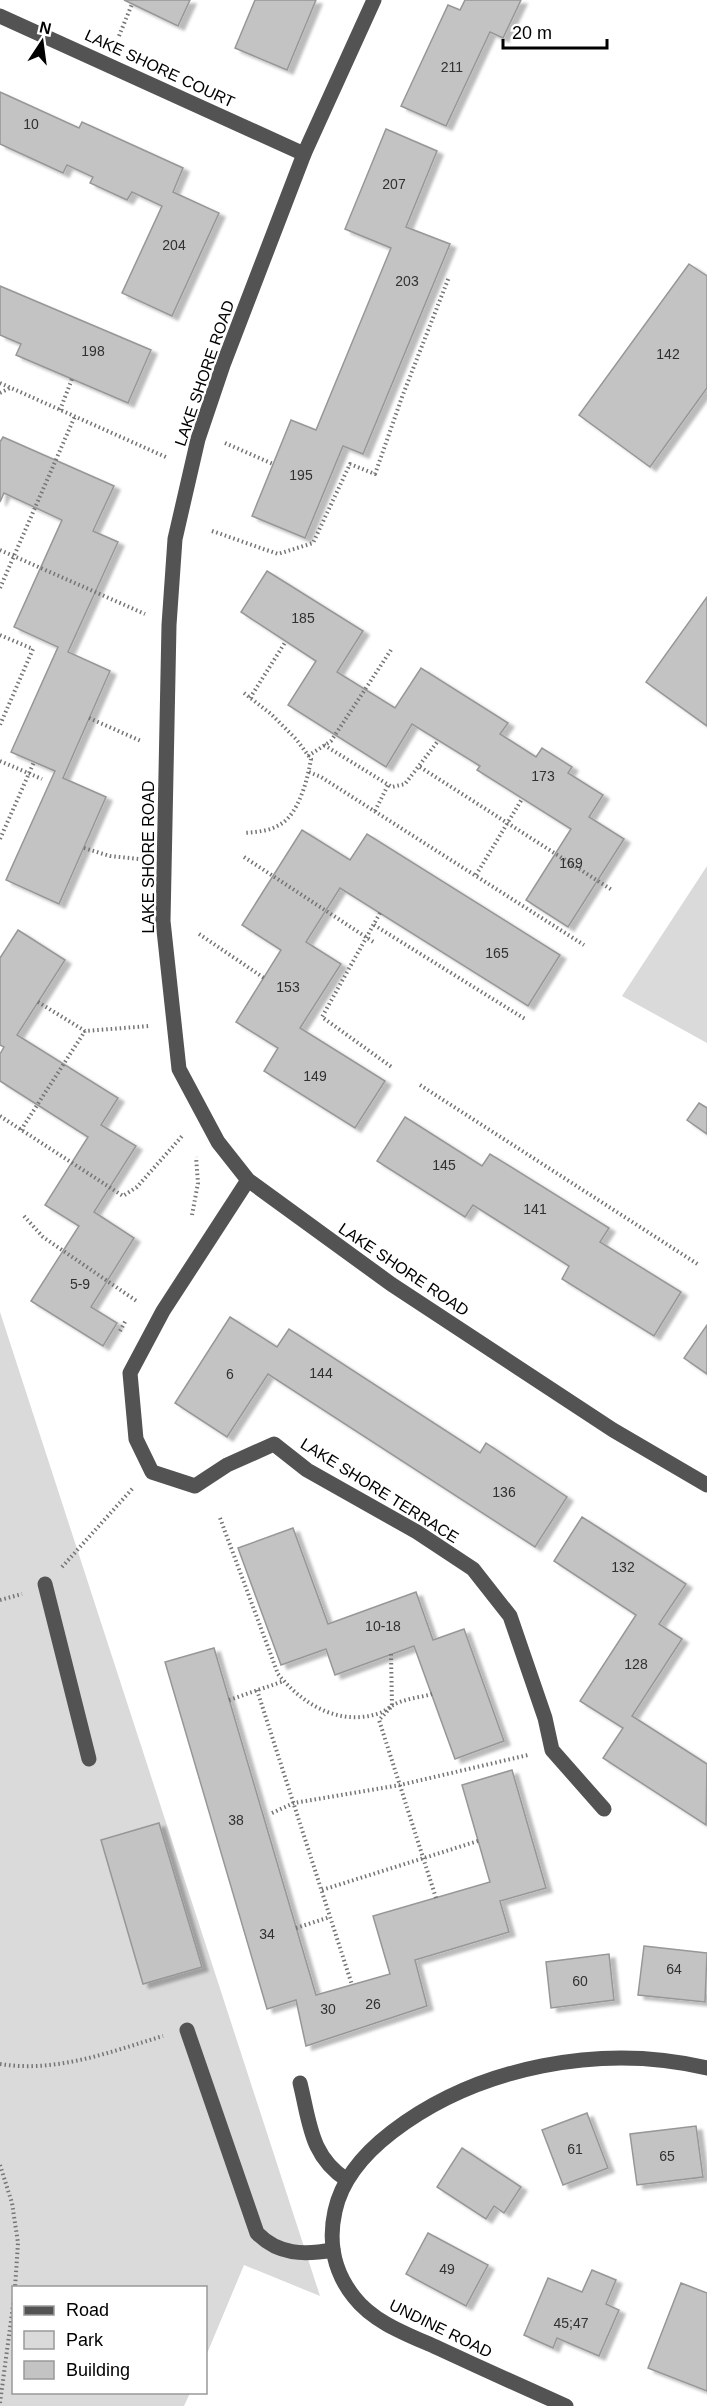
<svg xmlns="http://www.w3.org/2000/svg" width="707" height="2406" font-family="Arial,sans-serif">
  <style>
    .green { fill: #dadada }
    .building { fill: #c3c3c3; stroke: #979797; stroke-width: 1.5; filter: url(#shadow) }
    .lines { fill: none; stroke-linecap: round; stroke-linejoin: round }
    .path { stroke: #757575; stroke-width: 4; stroke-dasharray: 1.5 3; stroke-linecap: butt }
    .minor { stroke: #535353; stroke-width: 15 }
    .labels { text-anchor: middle; stroke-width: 4.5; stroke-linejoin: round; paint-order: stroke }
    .number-label { font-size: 14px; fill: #313131 }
    .street-label { font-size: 16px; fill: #000; stroke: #fff }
  </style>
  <defs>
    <filter id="shadow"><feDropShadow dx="6" dy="4" stdDeviation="1.5" flood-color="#0004"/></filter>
  </defs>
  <rect width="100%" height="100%" fill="#fff"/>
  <!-- green -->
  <g class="green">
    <path d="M707,866V1043L622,996Z"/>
    <path d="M0,1312L320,2296L244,2265L206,2356V2288H14V2392L190,2393L184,2406H0Z"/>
  </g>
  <!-- building -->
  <g class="building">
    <path d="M124,0H190L178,26Z"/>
    <path d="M255,0H316L287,70L235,48Z"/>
    <path d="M465,0H521L503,38L490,32L446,126L401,106L448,5L460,10Z"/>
    <path d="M0,92L79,128L82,122L183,168L173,192L219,213L172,316L122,293L162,206L132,192L127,200L90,183L93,177L67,165L63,173L0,144Z"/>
    <path d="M386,129L437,151L406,227L450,244L363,454L343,446L305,538L252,516L291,420L316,430L391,248L345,229Z"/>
    <path d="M689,264L707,276V388L650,467L579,415Z"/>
    <path d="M0,286L151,350L128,403L16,355L21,344L0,335Z"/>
    <path d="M3,437L114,486L93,531L118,542L68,652L110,671L63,778L106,797L59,904L6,880L55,771L11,752L58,647L14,627L62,520L4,493L0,502V442Z"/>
    <path d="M267,571L363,631L337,672L395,708L421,668L508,723L500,734L536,757L542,748L572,767L568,773L603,795L589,817L624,839L568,927L526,900L571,829L477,770L480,766L412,724L386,767L288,705L316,661L241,612Z"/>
    <path d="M707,597V726L646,682Z"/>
    <path d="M302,830L350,860L367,834L560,955L528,1006L340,888L306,942L341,964L300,1028L385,1081L355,1128L264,1071L278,1048L236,1022L281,950L242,925Z"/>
    <path d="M18,930L65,960L17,1035L118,1098L101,1125L136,1146L94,1212L134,1238L91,1307L117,1323L103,1346L31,1301L79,1226L45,1205L88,1137L0,1081V1054L4,1047L0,1045V958Z"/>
    <path d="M699,1103L707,1108V1134L687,1120Z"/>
    <path d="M405,1117L482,1166L490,1154L609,1228L600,1242L681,1292L654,1336L562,1279L569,1266L473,1205L465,1217L377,1161Z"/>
    <path d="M230,1317L277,1347L289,1329L480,1453L486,1443L567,1497L535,1547L268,1374L227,1437L175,1403Z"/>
    <path d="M707,1325V1374L684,1358Z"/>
    <path d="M582,1517L686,1584L659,1624L682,1639L632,1716L707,1764L706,1825L603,1758L623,1728L580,1701L636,1615L554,1561Z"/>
    <path d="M293,1528L328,1624L416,1592L433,1640L464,1629L504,1741L455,1759L414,1646L335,1675L326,1649L281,1665L238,1548Z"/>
    <path d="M214,1648L316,1995L390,1974L373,1916L490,1882L462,1785L512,1770L546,1888L500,1901L509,1932L415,1960L427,2006L306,2046L296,2000L267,2009L165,1662Z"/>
    <path d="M159,1823L202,1967L143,1984L101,1840Z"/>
    <path d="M644,1946L707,1953L705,2002L638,1995Z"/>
    <path d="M609,1954L614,2000L551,2008L546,1962Z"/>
    <path d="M587,2113L608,2168L563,2185L542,2130Z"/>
    <path d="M696,2126L703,2177L637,2185L630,2134Z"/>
    <path d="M462,2148L521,2187L504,2213L494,2206L486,2219L437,2187Z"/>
    <path d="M428,2233L488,2265L466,2306L406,2274Z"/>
    <path d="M592,2270L616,2280L606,2304L619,2310L599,2356L557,2338L553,2348L524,2335L548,2278L582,2292Z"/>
    <path d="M681,2283L707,2293V2391L648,2368Z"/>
  </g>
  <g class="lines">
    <!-- path -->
    <g class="path">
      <path d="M119,36L132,4"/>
      <path d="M0,383L168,458"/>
      <path d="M0,393L10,388"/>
      <path d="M60,410L72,379"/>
      <path d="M225,443L273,464"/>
      <path d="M212,531L278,554L313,543L350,464L375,474L402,397L449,277"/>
      <path d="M0,550L145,614"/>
      <path d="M0,588L75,416"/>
      <path d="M0,635L33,649L0,725"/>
      <path d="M244,693L271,714L296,739L311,759C308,778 299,813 281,824C270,831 257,832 244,833"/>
      <path d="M250,698L286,641"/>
      <path d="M89,718L141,741"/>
      <path d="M324,745L392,787L405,784L438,741"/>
      <path d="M308,756L331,741L391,650"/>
      <path d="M0,761L42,779"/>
      <path d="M420,767L612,890"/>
      <path d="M309,772L321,777L584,945"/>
      <path d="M375,811L388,785"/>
      <path d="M0,839L34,762"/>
      <path d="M84,848L110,856L139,859"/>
      <path d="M244,857L375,943"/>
      <path d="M476,875L522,799"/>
      <path d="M380,913L322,1017L393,1068"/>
      <path d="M374,925L525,1019"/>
      <path d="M199,934L264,978"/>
      <path d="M38,1002L85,1031L149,1026"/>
      <path d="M420,1085L699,1265"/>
      <path d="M0,1116L123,1196L137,1187L183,1135"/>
      <path d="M21,1130L85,1031"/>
      <path d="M192,1215L198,1183L196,1157"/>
      <path d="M24,1216L43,1237L138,1302"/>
      <path d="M120,1331L126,1320"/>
      <path d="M220,1518L278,1674C302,1704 339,1727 380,1713C387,1710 393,1704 400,1702C410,1698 422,1697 432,1694"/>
      <path d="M62,1567L133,1488"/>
      <path d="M0,1600L22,1594"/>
      <path d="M391,1654L392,1706L379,1720L436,1898"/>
      <path d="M257,1690L352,1985"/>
      <path d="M229,1700L284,1681"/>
      <path d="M272,1813L294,1803L400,1785L528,1755"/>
      <path d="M322,1890L478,1841"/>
      <path d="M296,1928L330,1917"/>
      <path d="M0,2064C56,2073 110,2052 163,2036"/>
      <path d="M0,2165L12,2203L18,2243L15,2288"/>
      <path d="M0,2403L14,2298"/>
    </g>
    <!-- minor -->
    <g class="minor">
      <path d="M374,0L304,154L223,365L198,439L175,539L169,625L163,921L179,1069L218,1142L248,1180L391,1284L613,1430L707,1485"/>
      <path d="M0,16L304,154"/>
      <path d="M248,1180L163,1311L130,1373L136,1439L152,1472L195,1486L227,1465L274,1444L307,1470L417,1532L473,1569L510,1616L545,1718L552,1750L604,1809"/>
      <path d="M45,1584L89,1759"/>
      <path d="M187,2030L257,2233C278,2255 304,2255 333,2250"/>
      <path d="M300,2083C310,2123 310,2156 347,2180"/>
      <path d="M566,2406C523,2387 481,2368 438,2348C409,2335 374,2323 354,2297C334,2272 328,2242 335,2211C342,2178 366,2152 392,2132C478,2066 602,2043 707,2068"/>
    </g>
  </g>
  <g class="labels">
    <!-- number labels -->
    <g class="number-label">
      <text x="452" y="72">211</text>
      <text x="31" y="129">10</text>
      <text x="394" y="189">207</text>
      <text x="174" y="250">204</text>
      <text x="407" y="286">203</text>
      <text x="93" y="356">198</text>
      <text x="668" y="359">142</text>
      <text x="301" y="480">195</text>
      <text x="303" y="623">185</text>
      <text x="543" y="781">173</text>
      <text x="571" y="868">169</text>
      <text x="497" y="958">165</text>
      <text x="288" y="992">153</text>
      <text x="315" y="1081">149</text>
      <text x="444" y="1170">145</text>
      <text x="535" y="1214">141</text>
      <text x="80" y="1289">5-9</text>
      <text x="321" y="1378">144</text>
      <text x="230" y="1379">6</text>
      <text x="504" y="1497">136</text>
      <text x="623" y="1572">132</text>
      <text x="383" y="1631">10-18</text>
      <text x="636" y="1669">128</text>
      <text x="236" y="1825">38</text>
      <text x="267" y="1939">34</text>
      <text x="674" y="1974">64</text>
      <text x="580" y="1986">60</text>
      <text x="373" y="2009">26</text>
      <text x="328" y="2014">30</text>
      <text x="575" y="2154">61</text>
      <text x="667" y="2161">65</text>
      <text x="447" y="2274">49</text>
      <text x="571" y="2328">45;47</text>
    </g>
    <!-- street labels -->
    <g class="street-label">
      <text transform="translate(160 68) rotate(25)" y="6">LAKE SHORE COURT</text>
      <text transform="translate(204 373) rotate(-71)" y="6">LAKE SHORE ROAD</text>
      <text transform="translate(148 857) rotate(-90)" y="6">LAKE SHORE ROAD</text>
      <text transform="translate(404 1269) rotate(34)" y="6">LAKE SHORE ROAD</text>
      <text transform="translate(380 1490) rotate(32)" y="6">LAKE SHORE TERRACE</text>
      <text transform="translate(441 2328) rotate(26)" y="6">UNDINE ROAD</text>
    </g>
  </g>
  <!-- legend -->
  <rect x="12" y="2286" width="195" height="108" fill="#ffffff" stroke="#999999" stroke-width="1.5"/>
  <rect x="24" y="2306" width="30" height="9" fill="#535353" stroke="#999999" stroke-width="1.5"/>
  <text x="66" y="2316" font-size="18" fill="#000000">Road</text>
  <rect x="24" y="2331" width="30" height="18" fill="#dadada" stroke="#999999" stroke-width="1.5"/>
  <text x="66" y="2346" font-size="18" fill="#000000">Park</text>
  <rect x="24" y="2361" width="30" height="18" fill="#c3c3c3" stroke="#999999" stroke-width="1.5"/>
  <text x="66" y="2376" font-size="18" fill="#000000">Building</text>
  <!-- north arrow -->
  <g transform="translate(42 42) rotate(13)" stroke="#ffffff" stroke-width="4.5" paint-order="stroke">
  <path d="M0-4.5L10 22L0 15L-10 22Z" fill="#000000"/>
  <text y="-9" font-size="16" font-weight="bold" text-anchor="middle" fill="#000000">N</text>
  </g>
  <!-- scale -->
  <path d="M503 39v9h104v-9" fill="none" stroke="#000000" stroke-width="3"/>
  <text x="512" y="39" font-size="18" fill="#000000" stroke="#ffffff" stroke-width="4.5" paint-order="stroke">20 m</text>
</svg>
